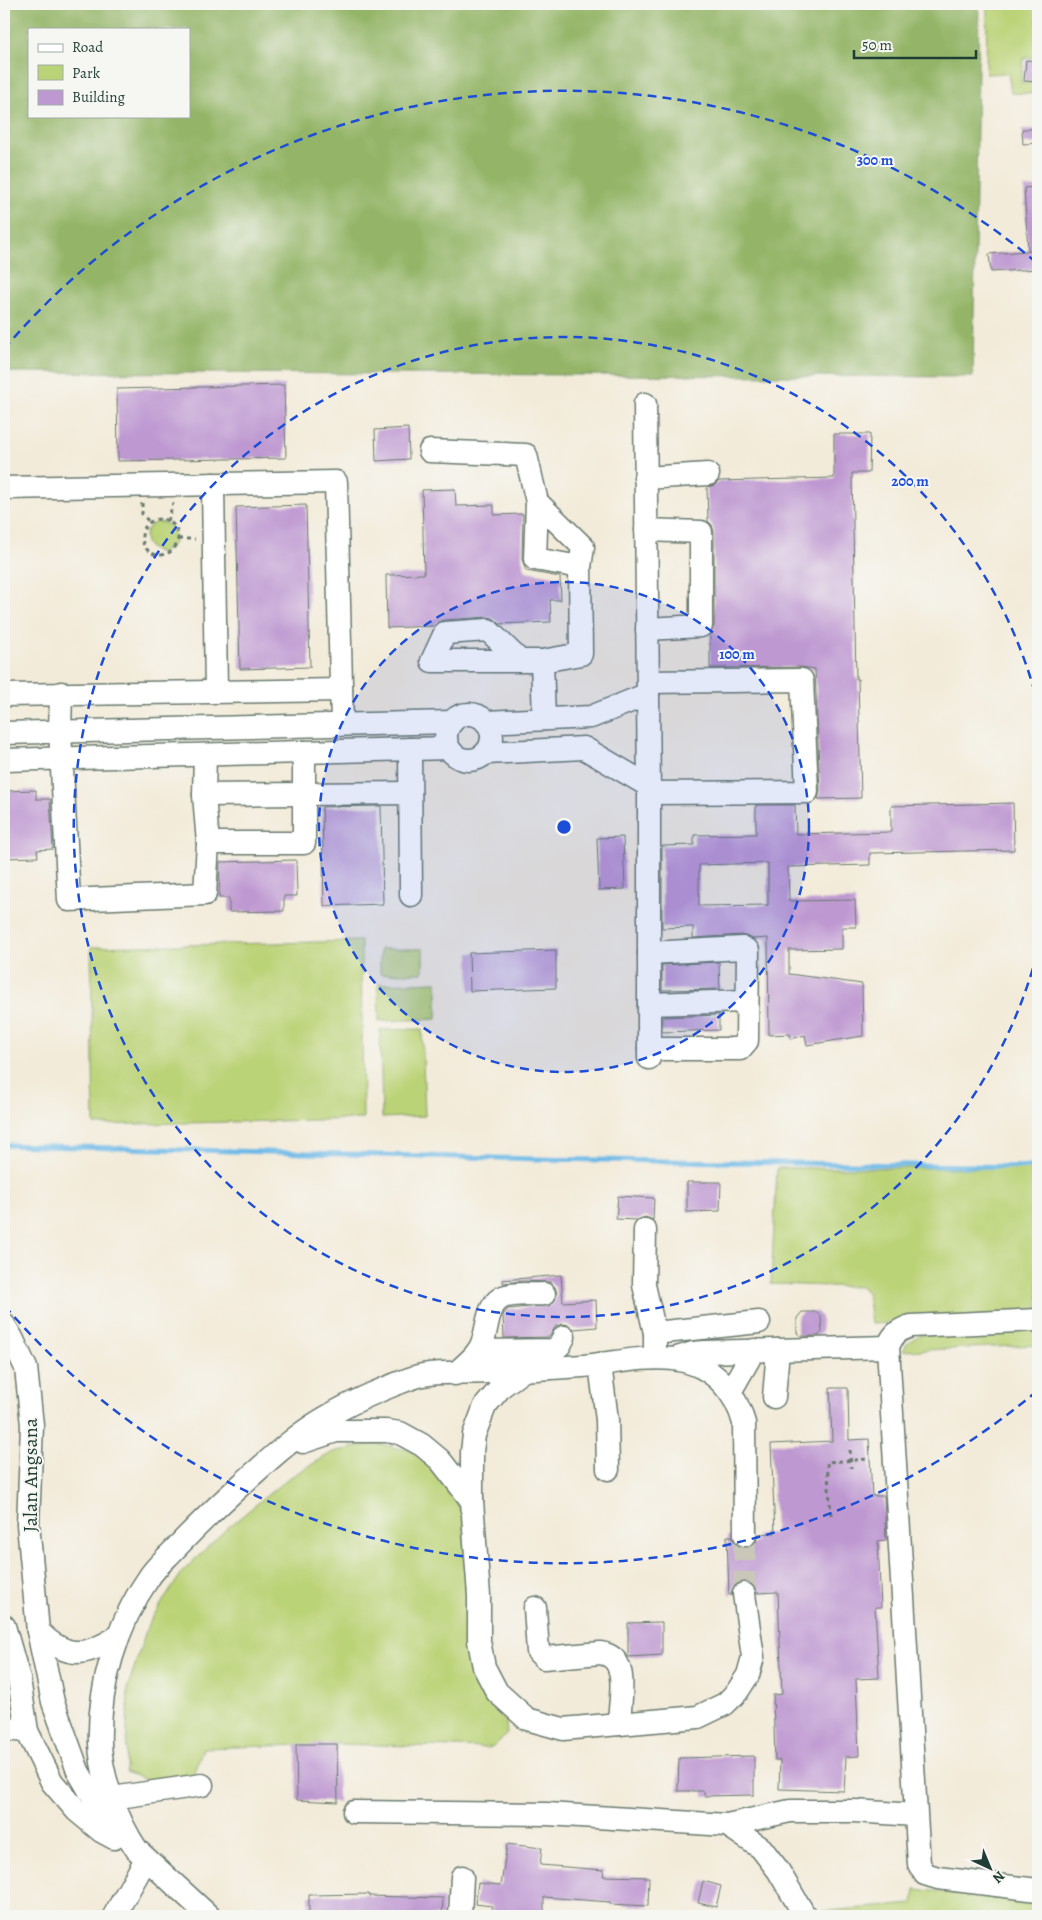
<svg xmlns="http://www.w3.org/2000/svg" width="1042" height="1920" font-family="Alegreya,serif">
  <style>
    .green { fill: #bbd377; stroke: #6d8856 }
    .forest { fill: #94b568; stroke: #5a794e; fill-rule: evenodd }
    .lines { fill: none; stroke-linecap: round; stroke-linejoin: round }
    .stream { stroke: #6dbae7; stroke-width: 5 }
    .building { fill: #be98d1; fill-rule: evenodd }
    .minor-tunnel { stroke: #c9c8b8; stroke-width: 22; stroke-dasharray: 22 11; stroke-linecap: butt }
    .minor-casing { stroke: #697a6e; stroke-width: 25 }
    .path { stroke: #697a6e; stroke-width: 3; stroke-dasharray: 4 4; stroke-linecap: butt }
    .minor { stroke: #fff; stroke-width: 22 }
    .ring { fill: none; stroke: #1d4ed8; stroke-width: 2.5; stroke-dasharray: 9 6 }
    .labels { text-anchor: middle; stroke-width: 4; stroke-linejoin: round; paint-order: stroke }
    .street-label { font-size: 20px; fill: #1f3d34; stroke: #f6f6f2 }
    .centre { fill: #1d4ed8; stroke: #f6f6f2; stroke-width: 2.5 }
    .ring-label { font-size: 15px; text-anchor: middle; font-weight: bold; fill: #1d4ed8; stroke: #f6f6f2; stroke-width: 4; stroke-linejoin: round; paint-order: stroke }
  </style>
  <rect width="100%" height="100%" fill="#f6f6f2"/>
  <filter id="ink" filterUnits="userSpaceOnUse"><feTurbulence type="fractalNoise" baseFrequency=".02" numOctaves="2"/><feDisplacementMap in="SourceGraphic" scale="10" xChannelSelector="R" yChannelSelector="G"/><feConvolveMatrix kernelMatrix="1 2 1 2 8 2 1 2 1" color-interpolation-filters="sRGB"/></filter>
  <filter id="wash" filterUnits="userSpaceOnUse"><feTurbulence type="fractalNoise" baseFrequency=".0096" numOctaves="4" result="noise"/><feDisplacementMap in="SourceGraphic" scale="20" xChannelSelector="R" yChannelSelector="G"/><feGaussianBlur stdDeviation="1.12" result="paint"/><feColorMatrix in="noise" values="0 0 0 0 0 0 0 0 0 0 0 0 0 0 0 0 0 1.4 0 .05"/><feComposite in="paint" operator="in"/></filter>
  <g filter="url(#wash)">
    <rect width="100%" height="100%" fill="#f3ebd9"/>
    <!-- green -->
    <g class="green">
      <path d="M987,4H1038V58H1024L1021,83H1038V94L1011,93L1008,73L986,74Z"/>
      <circle cx="160" cy="537" r="15"/>
      <path d="M361,941L363,1119L94,1125L91,947Z"/>
      <path d="M380,949H423V973L380,974Z"/>
      <path d="M437,982V1019L379,1021L378,984Z"/>
      <path d="M422,1029L425,1116L382,1118L380,1030Z"/>
      <path d="M777,1168H1038V1316L871,1324L867,1292L860,1287L771,1284Z"/>
      <path d="M1038,1326V1345L903,1351L907,1343L920,1335Z"/>
      <path d="M375,1443L412,1451L445,1478L463,1515L470,1646L480,1693L506,1722L507,1734L492,1748L337,1744L203,1748L193,1779L158,1785L126,1772L128,1687L148,1624L183,1571L225,1530L287,1479L333,1452Z"/>
      <path d="M915,1889L1038,1903V1916H815L814,1912L913,1904Z"/>
    </g>
    <!-- forest -->
    <path class="forest" d="M4,4H979L973,377L4,372ZM29,29H189V116H29Z"/>
    <g class="lines">
      <!-- stream -->
      <path class="stream" d="M4,1145L537,1159L1038,1167"/>
    </g>
    <g id="blocks">
      <!-- building -->
      <g class="building">
        <path d="M1026,60L1038,61V82L1024,81Z"/>
        <path d="M1022,129H1038V143L1023,144Z"/>
        <path d="M1038,187V250H1028L1024,188Z"/>
        <path d="M1038,250V269L991,272L989,254Z"/>
        <path d="M284,385L286,458L118,461L117,389Z"/>
        <path d="M408,428L409,459L376,461L375,430Z"/>
        <path d="M834,434H870L869,473H852L856,679H858L861,798L818,799L820,791L815,669L802,667L710,668V635L714,626V532L712,525L708,521L707,487L715,485L719,481L834,478Z"/>
        <path d="M455,489L456,506L494,505V515L523,514L522,559L526,571L560,577L561,600H550L551,622L500,624L493,618L487,617L444,620L438,622L434,626L387,628L386,575L424,574L422,490Z"/>
        <path d="M306,505L310,667L240,669L236,507Z"/>
        <path d="M36,790V799H50L53,849L37,850L38,857L5,858L4,791Z"/>
        <path d="M1013,803L1014,850L870,853V865L788,867L789,901L855,900L856,927H842V949L789,950V974L862,984L863,1036L807,1045L805,1035L791,1039L790,1034L769,1035L768,938L753,939L742,935L693,938V927L662,928V846L694,845V835L756,834V805H795L796,834L891,832V806ZM768,863V905L699,906V865Z"/>
        <path d="M381,806L383,904L324,906L322,807Z"/>
        <path d="M623,837L625,889L599,890L597,838Z"/>
        <path d="M296,860L297,896H284V911L229,912V898H219L220,862Z"/>
        <path d="M556,950V988L470,991L469,953Z"/>
        <path d="M719,962L720,989L662,990V965Z"/>
        <path d="M719,1015V1030L662,1032V1017Z"/>
        <path d="M687,1182H721L720,1211L687,1212Z"/>
        <path d="M618,1196L654,1198L653,1220L645,1217L637,1220L616,1219Z"/>
        <path d="M561,1275L563,1302L596,1300L597,1327L574,1329L569,1325L563,1324L556,1326L549,1337L504,1338L503,1315L508,1309L551,1305L555,1300L557,1294L555,1287L550,1282L522,1281L503,1283V1280Z"/>
        <path d="M802,1312H817L821,1317L822,1332L818,1336H801L797,1333V1318Z"/>
        <path d="M830,1388H848L849,1440L869,1439L872,1496H884L886,1540L878,1541L881,1607H875L879,1678L856,1679L859,1756L846,1757L844,1791L779,1789L780,1760H775L773,1695L782,1694L778,1592L757,1593L754,1586L748,1582L743,1581L736,1584L732,1589L731,1595H729L727,1536H732L734,1541L738,1546L746,1548L751,1546L756,1542L758,1534L775,1533L771,1444L832,1441Z"/>
        <path d="M662,1622V1655L628,1657V1623Z"/>
        <path d="M296,1744H337L338,1802L297,1800Z"/>
        <path d="M754,1756V1795L704,1796V1791H678L679,1758Z"/>
        <path d="M507,1844L542,1848L540,1865L604,1870L603,1876L649,1877L648,1906L610,1904V1902L544,1897V1916H492V1906L475,1904L478,1883L501,1885Z"/>
        <path d="M703,1881L721,1886L716,1907L698,1903Z"/>
        <path d="M369,1894V1896L443,1898L442,1916H309V1895Z"/>
      </g>
    </g>
  </g>
  <g filter="url(#ink)">
    <use href="#blocks" fill-opacity="0" stroke="#697a6e" stroke-width="1"/>
    <g class="lines">
      <!-- minor-tunnel -->
      <path class="minor-tunnel" d="M744,1594L745,1535"/>
      <!-- minor casing -->
      <g class="minor-casing">
        <g id="minor">
          <path d="M645,404L649,793V1058"/>
          <path d="M430,451L526,455L537,502"/>
          <path d="M645,478L708,474"/>
          <path d="M213,484L216,691"/>
          <path d="M4,488L336,482L342,724"/>
          <path d="M537,502L583,547L580,567L535,559Z"/>
          <path d="M646,530L701,532V626L647,629"/>
          <path d="M520,661L488,630L445,633L432,661H542"/>
          <path d="M648,682L802,680L807,792L649,793"/>
          <path d="M61,693L60,731L69,900L205,894L208,843L204,795L205,755"/>
          <path d="M4,695L341,690"/>
          <circle cx="469" cy="737" r="23"/>
          <path d="M544,719L542,661L581,654L580,567"/>
          <path d="M486,722L591,717L648,694"/>
          <path d="M4,733L452,722"/>
          <path d="M410,749L411,895"/>
          <path d="M486,753L584,748L649,786"/>
          <path d="M4,760L449,748"/>
          <path d="M204,795L410,793"/>
          <path d="M208,843H304V752"/>
          <path d="M649,1004L747,1001"/>
          <path d="M649,1049H740L747,1041L748,951L743,948L649,953"/>
          <path d="M645,1230L644,1285L655,1333V1358"/>
          <path d="M1038,1320L911,1326C898,1330 893,1334 888,1347L919,1864L925,1874L938,1878L1038,1890"/>
          <path d="M4,1325L12,1338L26,1368L32,1425L28,1524L38,1631L53,1702L78,1771L102,1812L119,1828"/>
          <path d="M655,1333L759,1322"/>
          <path d="M478,1351L554,1350L560,1345L564,1337"/>
          <path d="M677,1358L693,1353L705,1352L888,1347"/>
          <path d="M600,1364L607,1420L608,1469"/>
          <path d="M524,1370L502,1386L485,1406L474,1435L472,1452V1501L479,1596V1641L484,1667L497,1692L527,1719L563,1729L698,1717L725,1704L737,1692L748,1675L753,1657L744,1594"/>
          <path d="M455,1374C462,1367 472,1360 478,1351C489,1337 484,1308 501,1298C512,1292 531,1295 544,1294"/>
          <path d="M730,1392L754,1350"/>
          <path d="M774,1397L778,1350"/>
          <path d="M303,1442L336,1431H386L400,1433L422,1445L440,1460L472,1501"/>
          <path d="M535,1608L538,1652L544,1658L600,1653C632,1657 619,1701 619,1724"/>
          <path d="M4,1626L19,1679L27,1731L52,1782L77,1811L101,1831L114,1838"/>
          <path d="M38,1631C66,1659 85,1657 117,1637"/>
          <path d="M4,1729L27,1731"/>
          <path d="M112,1798L202,1785"/>
          <path d="M354,1812L547,1814L727,1825L790,1811H854L915,1815"/>
          <path d="M727,1825L761,1848L778,1870L805,1916"/>
          <path d="M114,1916L146,1859"/>
          <path d="M209,1916L137,1850C118,1822 101,1777 100,1743C98,1688 117,1624 148,1579C154,1569 163,1561 171,1553C194,1529 217,1506 242,1484C267,1462 292,1438 320,1421C342,1407 366,1396 391,1386C402,1382 416,1375 429,1374C448,1372 469,1373 488,1372C520,1370 551,1368 583,1366C631,1362 686,1343 723,1384C734,1396 740,1408 744,1423L745,1535"/>
          <path d="M460,1916L462,1877"/>
        </g>
      </g>
      <!-- path -->
      <g class="path">
        <path d="M142,503V514L149,522"/>
        <circle cx="160" cy="537" r="18"/>
        <path d="M168,521L173,503"/>
        <path d="M178,539H195"/>
        <path d="M850,1450L851,1468"/>
        <path d="M831,1515L827,1462L870,1459"/>
      </g>
      <!-- minor -->
      <use href="#minor" class="minor"/>
    </g>
  </g>
  <!-- distance rings -->
  <circle cx="564" cy="827" r="245" fill="#1d4ed8" fill-opacity=".12"/>
  <g class="ring">
    <circle cx="564" cy="827" r="245"/>
    <path d="M1037 954A490 490 0 1 1 1037 700"/>
    <path d="M1037 1391A736 736 0 0 1 4 1305M4 349A736 736 0 0 1 1037 263"/>
  </g>
  <g class="labels">
    <!-- street labels -->
    <g class="street-label">
      <text transform="translate(30 1475) rotate(-90)" y="7">Jalan Angsana</text>
    </g>
  </g>
  <circle cx="564" cy="827" r="8" class="centre"/>
  <g class="ring-label">
    <text x="875" y="165">300 m</text>
    <text x="910" y="486">200 m</text>
    <text x="737" y="659">100 m</text>
  </g>
  <!-- margin -->
  <rect width="1042" height="1920" fill="none" stroke="#f6f6f2" stroke-width="20"/>
  <!-- legend -->
  <rect x="28" y="28" width="162" height="90" fill="#f6f6f2" stroke="#a0aca6"/>
  <rect x="38" y="44" width="25" height="8" fill="#ffffff" stroke="#a0aca6"/>
  <text x="72" y="52" font-size="15" fill="#1f3d34">Road</text>
  <rect x="38" y="65" width="25" height="15" fill="#bbd377" stroke="#a0aca6"/>
  <text x="72" y="78" font-size="15" fill="#1f3d34">Park</text>
  <rect x="38" y="90" width="25" height="15" fill="#be98d1" stroke="#a0aca6"/>
  <text x="72" y="102" font-size="15" fill="#1f3d34">Building</text>
  <!-- north arrow -->
  <g transform="translate(990 1868) rotate(136)" stroke="#f6f6f2" stroke-width="4" paint-order="stroke">
  <path d="M0-4L9 19L0 12L-9 19Z" fill="#1f3d34"/>
  <text y="-8" font-size="14" font-weight="bold" text-anchor="middle" fill="#1f3d34">N</text>
  </g>
  <!-- scale -->
  <path d="M854 50v8h122v-8" fill="none" stroke="#1f3d34" stroke-width="2.5"/>
  <text x="862" y="50" font-size="15" fill="#1f3d34" stroke="#f6f6f2" stroke-width="4" paint-order="stroke">50 m</text>
</svg>
